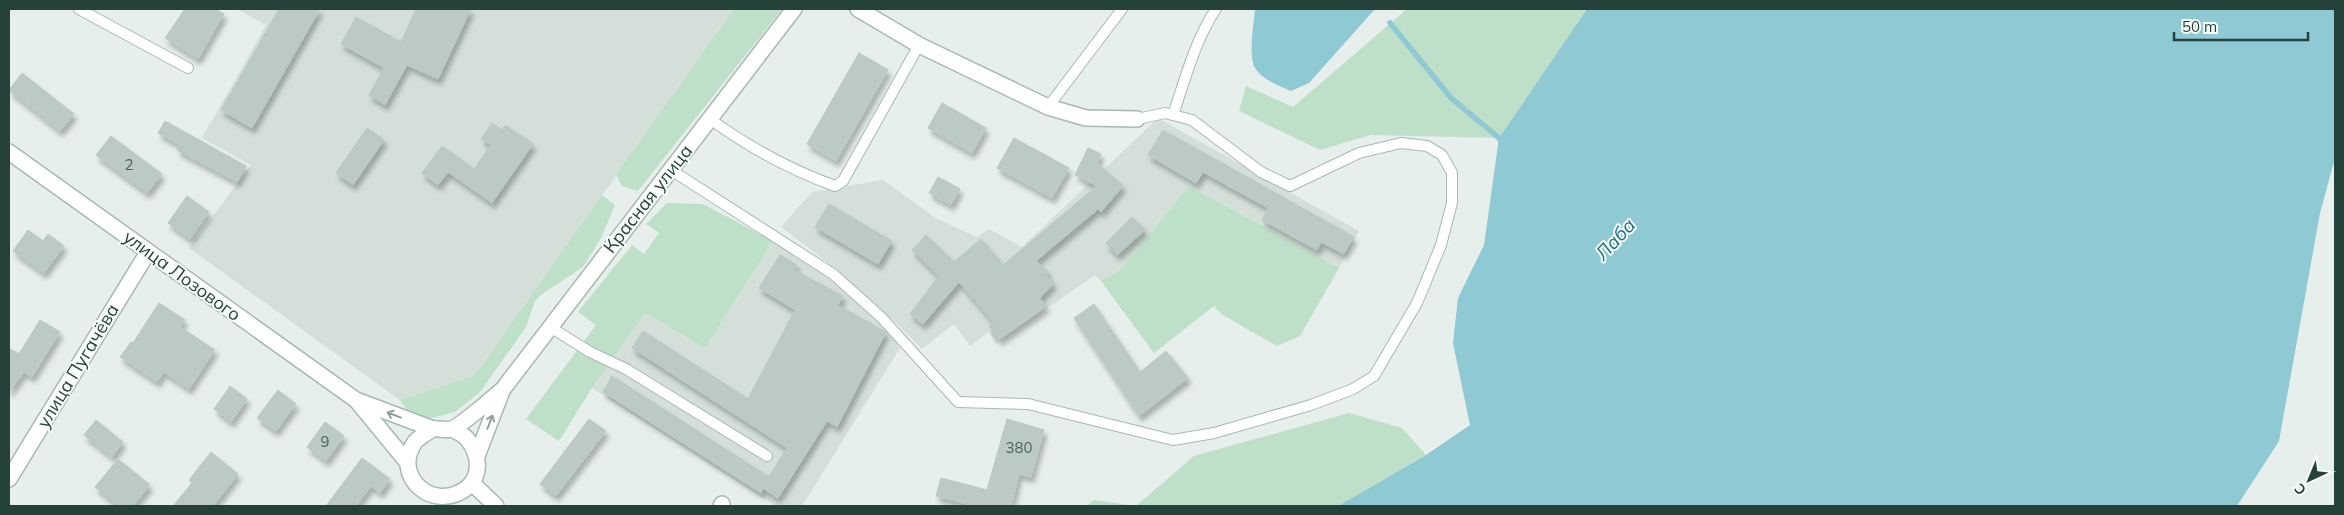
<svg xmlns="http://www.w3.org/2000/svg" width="2344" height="515" font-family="Mulish,sans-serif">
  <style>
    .built { fill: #d4dfda }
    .green { fill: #bfe0c8 }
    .water { fill: #8ec9d4 }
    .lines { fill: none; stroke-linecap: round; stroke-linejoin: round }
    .stream { stroke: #8ec9d4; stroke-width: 5.5 }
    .building { fill: #bbcac4; stroke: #b8c9c2; filter: url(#shadow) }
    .service-casing { stroke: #a8b8b2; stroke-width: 12 }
    .minor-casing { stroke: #a8b8b2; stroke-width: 18 }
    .tertiary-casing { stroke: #a8b8b2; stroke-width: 18 }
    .service { stroke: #fff; stroke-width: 10 }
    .minor { stroke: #fff; stroke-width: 15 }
    .tertiary { stroke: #fff; stroke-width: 15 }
    .oneway { stroke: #92a09c }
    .labels { text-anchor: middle; stroke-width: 4; stroke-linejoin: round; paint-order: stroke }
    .number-label { font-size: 15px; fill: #4a645c }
    .street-label { font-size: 18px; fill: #24423a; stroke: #f7fbf9 }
    .water-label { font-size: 19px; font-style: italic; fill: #1c6f80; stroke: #f7fbf9 }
  </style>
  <defs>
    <filter id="shadow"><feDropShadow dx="3" dy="5.5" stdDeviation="2.5" flood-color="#0004"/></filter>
  </defs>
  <rect width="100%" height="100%" fill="#e6efeb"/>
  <!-- built -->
  <g class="built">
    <path d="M237,9H734L475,375L400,400L189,248L251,165L202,138L266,25Z"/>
    <path d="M1158,118L1359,231L1339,268L1189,186L1120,270L1101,281L1095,275L996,344L989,332L970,346L954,324L922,349L894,321L836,269L781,227L812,192L883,180L937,219L977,237L989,229L1022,247Z"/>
    <path d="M773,241L830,278L880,321L900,348L802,506H775L592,388L645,313L705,348Z"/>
  </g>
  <!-- green -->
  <g class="green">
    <path d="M734,9H782L638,191L622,186L616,175Z"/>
    <path d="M1407,9H1587L1499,138L1370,135L1320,150L1239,111L1246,86L1293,107Z"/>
    <path d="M1189,186L1339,268L1300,336L1277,346L1221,314L1214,306L1154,353L1101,281L1120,270Z"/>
    <path d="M602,195L615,205L601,238L583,267L542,294L535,301L526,327L480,392L455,412L427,419L408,412L400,400L475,375Z"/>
    <path d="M667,203L703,204L773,241L705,348L645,313L592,388L559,441L526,419L596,325L578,312L632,245L644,254L659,233L646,224Z"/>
    <path d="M1349,413L1402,428L1426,455L1338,506H1086L1094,500L1136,506L1194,456Z"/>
  </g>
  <!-- water -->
  <g class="water">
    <path d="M1255,9H1375L1309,83L1291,91C1280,86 1261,79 1255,68C1248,56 1254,23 1255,9Z"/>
    <path d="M1587,9H2335V158L2320,213L2279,441L2237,506H1338L1426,455L1470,425L1453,343L1458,298L1484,245L1499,138Z"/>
  </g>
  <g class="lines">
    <!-- stream -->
    <path class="stream" d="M1390,23L1451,98L1499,138L1502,143"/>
  </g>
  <!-- building -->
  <g class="building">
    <path d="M185,9H215L224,14L198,59L165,38Z"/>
    <path d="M279,9H320L252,128L221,110Z"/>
    <path d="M416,9H471L438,79L407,65L385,105L369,95L384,68L341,44L356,17L401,42Z"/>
    <path d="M859,53L888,70L836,161L807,144Z"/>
    <path d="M22,73L74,114L60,131L9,90Z"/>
    <path d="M942,103L986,128L972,153L928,128Z"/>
    <path d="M165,121L246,166L237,182L177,150L180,145L158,133Z"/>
    <path d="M492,123L502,130L505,125L533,144L492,203L448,172L438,185L422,173L442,146L474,169L491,145L481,139Z"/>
    <path d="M367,128L384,140L353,185L336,173Z"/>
    <path d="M1163,130L1354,237L1344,254L1321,242L1317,250L1262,220L1268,208L1203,172L1196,183L1148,155Z"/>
    <path d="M111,136L162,174L147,193L96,155Z"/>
    <path d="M1014,138L1069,168L1052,198L997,168Z"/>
    <path d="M1088,148L1101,154L1097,163L1123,186L1101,212L1098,209L1036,261L1048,272L1046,275L1054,283L1040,298L1046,307L999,340L989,326L994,323L959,282L923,324L910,314L939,276L912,250L926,235L954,262L981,239L1003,265L1097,186L1075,175Z"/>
    <path d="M938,177L960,189L951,205L929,193Z"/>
    <path d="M187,196L209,212L190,239L168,223Z"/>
    <path d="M829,204L892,241L878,264L815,227Z"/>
    <path d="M1132,217L1145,230L1117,255L1106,243Z"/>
    <path d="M28,230L43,241L48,234L64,246L44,273L13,251Z"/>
    <path d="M780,255L797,265L794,270L843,296L838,305L886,332L837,427L827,421L778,498L763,488L761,493L603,392L612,376L769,477L787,448L632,348L643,331L748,399L795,310L759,288Z"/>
    <path d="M159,303L185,320L180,327L215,350L189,389L164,372L157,382L120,357L131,342L133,343Z"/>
    <path d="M1094,304L1140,372L1166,351L1188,378L1139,416L1074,318Z"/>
    <path d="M40,320L60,332L32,377L24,372L9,392V348L19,354Z"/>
    <path d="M230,386L247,399L231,422L214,409Z"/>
    <path d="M278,390L296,404L276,431L257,418Z"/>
    <path d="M589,419L606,431L556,496L540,484Z"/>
    <path d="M1007,419L1044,430L1031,477L1019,474L1011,506H975L936,496L941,478L987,490Z"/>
    <path d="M96,420L123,442L112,457L84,435Z"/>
    <path d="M325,422L344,436L326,461L307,447Z"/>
    <path d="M211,452L238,474L213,506H173L192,483L189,480Z"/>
    <path d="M362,458L390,479L380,493L371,486L356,506H326Z"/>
    <path d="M118,459L150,485L133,506H119L95,487Z"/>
  </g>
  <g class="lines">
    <!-- service casing -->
    <g class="service-casing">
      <g id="service">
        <path d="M79,9L188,68"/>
        <path d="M1048,107L1122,9"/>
        <path d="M1173,115C1185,80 1195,40 1216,9"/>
        <path d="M710,119C747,146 791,170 835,186L843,181L919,45"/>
        <path d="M671,170L833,274L882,318L958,402L1028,404L1173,440L1214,433L1311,405L1353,389L1374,376L1417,303L1441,245L1452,203V173L1442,155L1427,146L1401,143L1359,153L1290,186L1261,172L1192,120L1165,113L1137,119"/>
        <path d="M550,327L590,352L626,369L767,456"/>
      </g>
    </g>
    <!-- minor casing -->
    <g class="minor-casing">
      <g id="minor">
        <path d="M858,9L919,45L1048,107L1086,118L1137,119"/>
        <path d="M9,479L148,252"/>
        <path d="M472,483L496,506"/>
        <path d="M721,506L722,504"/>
      </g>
    </g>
    <!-- tertiary casing -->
    <g class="tertiary-casing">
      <g id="tertiary">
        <path d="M9,152L356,400L433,429"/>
        <path d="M357,401L407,462"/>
        <path d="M452,429C457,432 465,435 468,440C479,454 482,474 468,487C433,515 391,475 415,442C417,439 429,431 433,429C439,428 447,431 452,429C460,426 494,397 503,389L794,9"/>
        <path d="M477,456L502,391"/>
      </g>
    </g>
    <!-- service -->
    <use href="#service" class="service"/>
    <!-- minor -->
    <use href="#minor" class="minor"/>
    <!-- tertiary -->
    <use href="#tertiary" class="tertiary"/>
  </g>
  <!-- one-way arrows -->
  <defs><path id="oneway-shaft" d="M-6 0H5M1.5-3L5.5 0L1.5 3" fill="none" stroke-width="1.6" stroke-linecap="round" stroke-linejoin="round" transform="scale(1.25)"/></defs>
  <g class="oneway">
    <use href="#oneway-shaft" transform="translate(394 415) rotate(-159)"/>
    <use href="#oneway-shaft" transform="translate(490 422) rotate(-69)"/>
  </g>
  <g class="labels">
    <!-- number labels -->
    <g class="number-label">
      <text x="129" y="170">2</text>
      <text x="325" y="447">9</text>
      <text x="1019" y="453">380</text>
    </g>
    <!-- street labels -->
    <g class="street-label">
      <text transform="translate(648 199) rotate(-52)" y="6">Красная улица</text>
      <text transform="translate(182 276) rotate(36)" y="6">улица Лозового</text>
      <text transform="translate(78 366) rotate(-59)" y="6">улица Пугачёва</text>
    </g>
    <!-- water labels -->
    <g class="water-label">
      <text transform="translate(1615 239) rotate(-47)" y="7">Лаба</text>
    </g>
  </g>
  <!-- border -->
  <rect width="2344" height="515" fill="none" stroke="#24423a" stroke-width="20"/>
  <!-- north arrow -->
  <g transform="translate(2309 480) rotate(224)" stroke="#f7fbf9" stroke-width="4" paint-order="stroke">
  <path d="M0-4L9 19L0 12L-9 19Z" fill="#24423a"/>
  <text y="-8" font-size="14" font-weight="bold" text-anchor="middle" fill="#24423a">С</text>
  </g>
  <!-- scale -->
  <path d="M2174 32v8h134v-8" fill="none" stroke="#24423a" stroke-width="2.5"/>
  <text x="2182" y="32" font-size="15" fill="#24423a" stroke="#f7fbf9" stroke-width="4" paint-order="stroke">50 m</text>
</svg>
